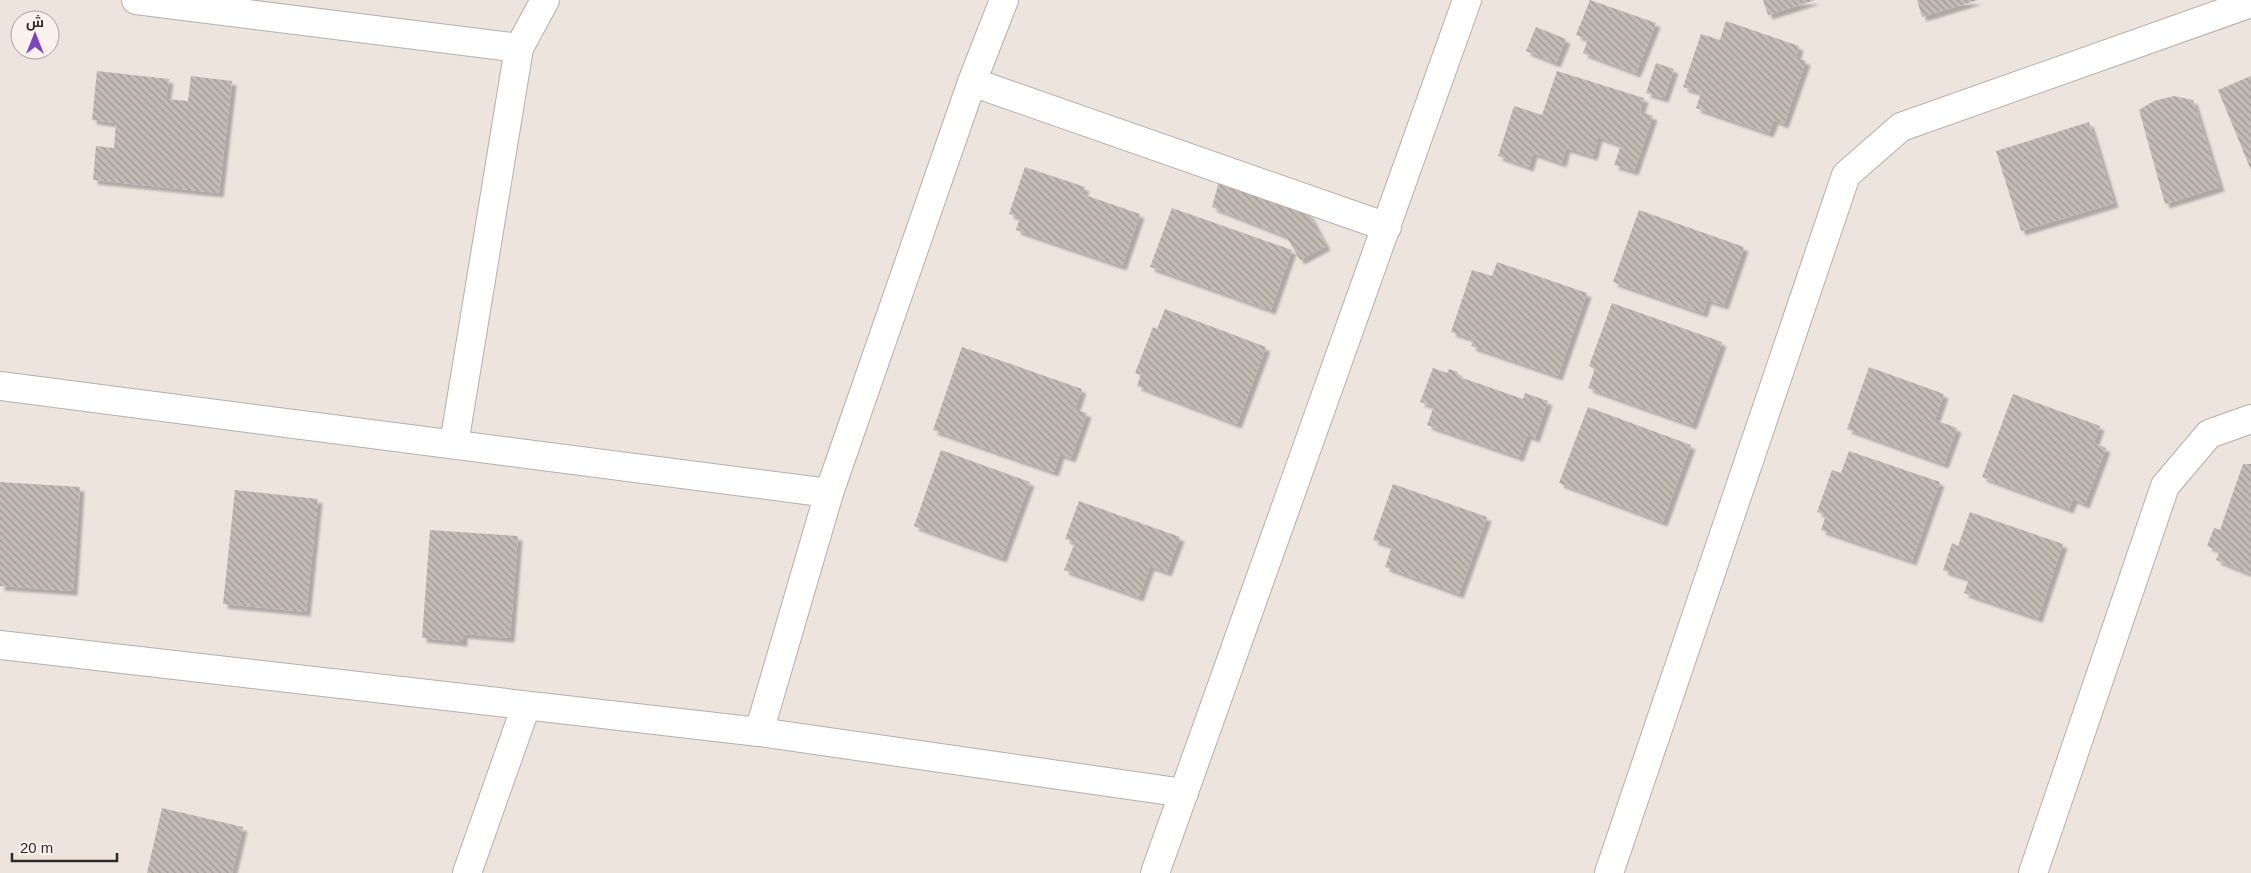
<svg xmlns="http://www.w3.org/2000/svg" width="2251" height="873" font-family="Arial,Cairo,sans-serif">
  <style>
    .building { fill: url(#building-back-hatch); filter: url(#shadow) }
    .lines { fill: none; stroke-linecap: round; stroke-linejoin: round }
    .minor-casing { stroke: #b7aea9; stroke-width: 30 }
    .tertiary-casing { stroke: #b7aea9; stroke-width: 30 }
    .minor { stroke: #fff; stroke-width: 28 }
    .tertiary { stroke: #fff; stroke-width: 28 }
  </style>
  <defs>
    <pattern id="building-back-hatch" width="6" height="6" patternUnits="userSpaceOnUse" patternTransform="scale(1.25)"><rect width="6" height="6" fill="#c4bbb5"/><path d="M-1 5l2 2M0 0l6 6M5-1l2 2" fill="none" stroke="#a09893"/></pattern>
    <filter id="shadow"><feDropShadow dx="4.5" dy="4.5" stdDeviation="1" flood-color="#0004"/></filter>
  </defs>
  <rect width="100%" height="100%" fill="#eee4de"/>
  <!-- building -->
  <g class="building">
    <path d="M1590,0L1656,23L1636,73L1583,53L1588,39L1576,35Z"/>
    <path d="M1763,0H1815L1768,15Z"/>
    <path d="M1917,0H1978L1922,17Z"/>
    <path d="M1726,21L1799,46L1796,57L1806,61L1784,124L1774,120L1769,133L1696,108L1701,93L1683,87L1701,34L1720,40Z"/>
    <path d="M1536,27L1566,39L1556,63L1526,51Z"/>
    <path d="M1656,63L1674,69L1664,98L1646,93Z"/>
    <path d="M97,71L169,79L166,99L188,101L191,76L232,81L219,193L93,180L96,146L114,148L116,123L92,120Z"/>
    <path d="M1557,71L1644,98L1640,111L1653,116L1634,171L1614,165L1621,145L1598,137L1593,156L1566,148L1562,163L1533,153L1529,167L1498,156L1514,106L1542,115Z"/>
    <path d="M2251,76V170L2218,90Z"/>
    <path d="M2174,96L2193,100L2220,187L2165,204L2139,110L2154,101Z"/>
    <path d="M2089,122L2114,203L2021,231L1996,151Z"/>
    <path d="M1025,167L1085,187L1082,194L1140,214L1122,266L1016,230L1020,217L1009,214Z"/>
    <path d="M1219,181L1309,214L1326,246L1300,260L1286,236L1212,207Z"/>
    <path d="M1172,208L1292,250L1271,310L1150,267Z"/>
    <path d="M1639,210L1744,247L1724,305L1707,300L1703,313L1613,282Z"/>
    <path d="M1497,262L1587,293L1558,376L1471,346L1474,339L1451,332L1472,270L1492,276Z"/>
    <path d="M1612,303L1722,342L1692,425L1588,388L1595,369L1589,366Z"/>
    <path d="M1165,309L1266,347L1237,424L1137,386L1141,375L1135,373L1153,327L1157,329Z"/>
    <path d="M962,347L1082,389L1075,409L1087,413L1071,458L1060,454L1054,472L933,430Z"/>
    <path d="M1869,367L1944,394L1935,420L1957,428L1944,464L1847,429Z"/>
    <path d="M1433,368L1447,373L1449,369L1458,372L1457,376L1523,399L1525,393L1548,401L1535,438L1527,435L1519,457L1427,425L1434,406L1420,402Z"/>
    <path d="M2013,394L2100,426L2094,443L2106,448L2085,504L2073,499L2069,509L1982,477Z"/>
    <path d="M1588,407L1691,445L1663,522L1559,483Z"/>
    <path d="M941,450L1030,482L1002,558L914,526Z"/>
    <path d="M1849,451L1940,482L1912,561L1821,530L1826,515L1817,512L1832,470L1841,473Z"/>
    <path d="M2243,464H2251V574L2216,560L2220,551L2207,546L2214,528L2220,530Z"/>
    <path d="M0,482L80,487L73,591L0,586Z"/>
    <path d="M1393,484L1487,517L1459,594L1385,567L1392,546L1373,540Z"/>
    <path d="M235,490L318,499L306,612L223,604Z"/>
    <path d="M1079,501L1180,537L1167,572L1150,566L1139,597L1064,570L1075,542L1065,539Z"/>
    <path d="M1970,512L2063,544L2038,618L1964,593L1969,579L1943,570L1952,543L1958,546Z"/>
    <path d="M430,530L518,536L510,638L463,634V642L422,638Z"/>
    <path d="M162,808L243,827L232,873H147Z"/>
  </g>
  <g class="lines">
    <!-- minor casing -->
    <g class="minor-casing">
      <g id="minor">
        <path d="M136,0L519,48L545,0"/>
        <path d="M972,82L1387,227"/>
        <path d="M0,386L829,493"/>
        <path d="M454,444L519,48"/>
        <path d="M0,645L759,732L1184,793"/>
        <path d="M759,732L829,493L972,82L1004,0"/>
        <path d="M467,873L526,706"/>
        <path d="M1609,873L1846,175L1901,127L2251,3"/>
        <path d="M2033,873L2165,486L2209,434L2251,419"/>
      </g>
    </g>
    <!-- tertiary casing -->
    <g class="tertiary-casing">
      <path id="tertiary" d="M1155,873L1467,0"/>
    </g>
    <!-- minor -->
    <use href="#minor" class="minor"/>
    <!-- tertiary -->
    <use href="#tertiary" class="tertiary"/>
  </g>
  <!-- north arrow -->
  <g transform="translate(35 35)"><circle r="24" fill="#fbf1ec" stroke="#a9a19e"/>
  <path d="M0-4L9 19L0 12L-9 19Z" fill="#8145bb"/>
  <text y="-8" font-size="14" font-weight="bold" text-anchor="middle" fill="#2e2a28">ش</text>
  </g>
  <!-- scale -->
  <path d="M12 853v8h105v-8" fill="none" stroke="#2e2a28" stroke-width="2.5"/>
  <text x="20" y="853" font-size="15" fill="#2e2a28" stroke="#fbf1ec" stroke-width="4" paint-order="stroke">20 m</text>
</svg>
